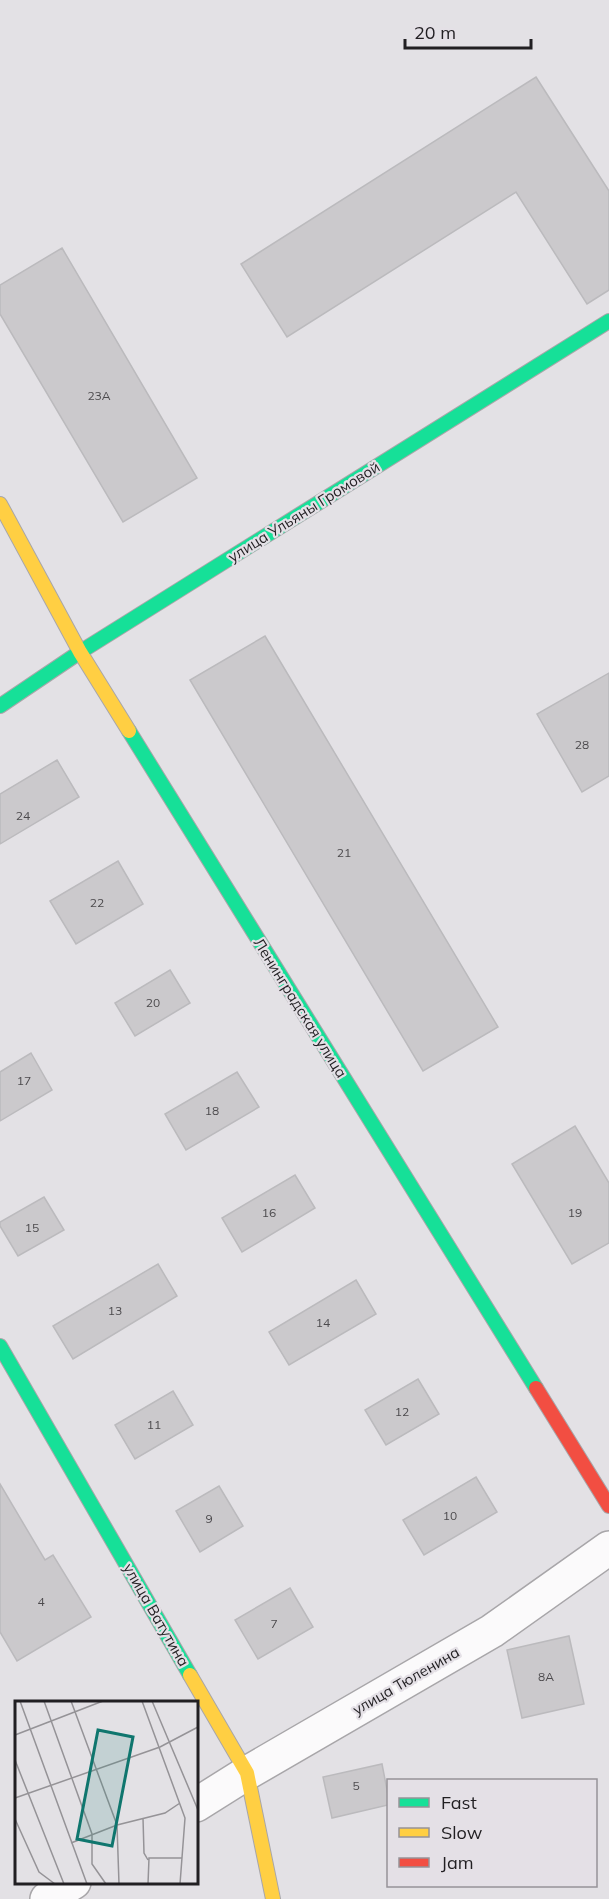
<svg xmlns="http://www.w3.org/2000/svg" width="609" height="1899" font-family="Mulish,sans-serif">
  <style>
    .building { fill: #cbc9cc; stroke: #bbbabd; stroke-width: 1.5 }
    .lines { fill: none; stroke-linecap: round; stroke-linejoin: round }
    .street-casing { stroke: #a8a6a9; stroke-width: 36 }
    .fast-casing { stroke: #a8a6a9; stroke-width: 16 }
    .slow-casing { stroke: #a8a6a9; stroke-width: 16 }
    .jam-casing { stroke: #a8a6a9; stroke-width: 16 }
    .street { stroke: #fbfafb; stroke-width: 33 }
    .fast { stroke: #16e098; stroke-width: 14 }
    .slow { stroke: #ffcf43; stroke-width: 14 }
    .jam { stroke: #f24e42; stroke-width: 14 }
    .labels { text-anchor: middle; stroke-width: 4.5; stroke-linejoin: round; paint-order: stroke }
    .number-label { font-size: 12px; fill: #4c4a4d }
    .street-label { font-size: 15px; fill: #211f22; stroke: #e4e0e6 }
    .inset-road { fill: none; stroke: #959397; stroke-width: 1.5 }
    .view { fill: #0f766e; fill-opacity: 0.15; stroke: #0f766e; stroke-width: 3 }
    .inset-edge { fill: none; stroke: #211f22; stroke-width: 3 }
  </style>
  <rect width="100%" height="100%" fill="#e3e1e5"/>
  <!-- building -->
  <g class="building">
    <path d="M536,77L609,191V290L587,304L516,192L287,337L241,264Z"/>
    <path d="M62,248L197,478L123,522L0,314V285Z"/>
    <path d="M265,636L498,1027L423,1071L190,680Z"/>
    <path d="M609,673V776L582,792L537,714Z"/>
    <path d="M57,760L79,797L0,844V794Z"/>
    <path d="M118,861L143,904L76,944L50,901Z"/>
    <path d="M170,970L190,1003L135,1036L115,1003Z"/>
    <path d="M31,1053L52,1090L0,1121V1072Z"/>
    <path d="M237,1072L259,1107L186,1150L165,1114Z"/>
    <path d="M575,1126L609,1183V1243L572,1264L512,1164Z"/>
    <path d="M295,1175L315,1208L242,1252L222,1218Z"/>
    <path d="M44,1197L64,1230L18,1256L0,1226V1222Z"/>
    <path d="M158,1264L177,1296L73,1359L53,1326Z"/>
    <path d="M356,1280L376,1314L289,1365L269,1332Z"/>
    <path d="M418,1379L439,1414L386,1445L365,1410Z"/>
    <path d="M173,1391L193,1425L135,1459L115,1425Z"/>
    <path d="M476,1477L497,1512L424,1555L403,1520Z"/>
    <path d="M0,1484L45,1560L53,1555L91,1617L17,1661L0,1632Z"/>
    <path d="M219,1486L243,1526L200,1552L176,1511Z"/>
    <path d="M290,1588L313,1627L258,1659L235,1620Z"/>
    <path d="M569,1636L584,1704L522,1718L507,1650Z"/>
    <path d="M382,1764L388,1795V1805L332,1818L323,1777Z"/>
  </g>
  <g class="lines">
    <!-- street casing -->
    <g class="street-casing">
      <g id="street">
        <path d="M196,1805L247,1773L492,1631L609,1548"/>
        <path d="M47,1899L74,1882"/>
      </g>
    </g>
    <!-- fast casing -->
    <g class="fast-casing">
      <g id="fast">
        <path d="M0,706L80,652L609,321"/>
        <path d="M129,731L536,1388"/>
        <path d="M0,1346L190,1675"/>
      </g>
    </g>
    <!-- slow casing -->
    <g class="slow-casing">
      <g id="slow">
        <path d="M0,504L80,652L129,731"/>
        <path d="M190,1675L247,1773L273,1899"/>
      </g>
    </g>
    <!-- jam casing -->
    <g class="jam-casing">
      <path id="jam" d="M536,1388L609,1506"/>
    </g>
    <!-- street -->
    <use href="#street" class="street"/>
    <!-- fast -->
    <use href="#fast" class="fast"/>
    <!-- slow -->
    <use href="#slow" class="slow"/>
    <!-- jam -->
    <use href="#jam" class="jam"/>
  </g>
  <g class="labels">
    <!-- number labels -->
    <g class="number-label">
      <text x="99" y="400">23А</text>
      <text x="582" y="749">28</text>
      <text x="23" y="820">24</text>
      <text x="344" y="857">21</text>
      <text x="97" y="907">22</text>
      <text x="153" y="1007">20</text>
      <text x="24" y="1085">17</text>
      <text x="212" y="1115">18</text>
      <text x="269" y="1217">16</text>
      <text x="575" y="1217">19</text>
      <text x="32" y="1232">15</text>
      <text x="115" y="1315">13</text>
      <text x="323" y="1327">14</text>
      <text x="402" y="1416">12</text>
      <text x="154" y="1429">11</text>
      <text x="450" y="1520">10</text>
      <text x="209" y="1523">9</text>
      <text x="41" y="1606">4</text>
      <text x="274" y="1628">7</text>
      <text x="546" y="1681">8А</text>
      <text x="356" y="1790">5</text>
    </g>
    <!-- street labels -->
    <g class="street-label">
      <text transform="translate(304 512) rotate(-32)" y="5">улица Ульяны Громовой</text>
      <text transform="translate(300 1008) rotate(58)" y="5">Ленинградская улица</text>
      <text transform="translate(156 1615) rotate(60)" y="5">улица Ватутина</text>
      <text transform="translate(406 1681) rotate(-30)" y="5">улица Тюленина</text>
    </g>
  </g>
  <!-- overview -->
  <g transform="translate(15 1701)">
    <rect width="183" height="183" fill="#e3e1e5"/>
    <path class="inset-road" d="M5,0L72,183M29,0L77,133V163L91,183M56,0L102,124L104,183M127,0L170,117L165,183M137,0L183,109M0,34L88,0M0,59L49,183M0,97L145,46L183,26M128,117L129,152L133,159M0,118L24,171L40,183M183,123V143M56,142L102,124L150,112L165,102M133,183L134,157H167"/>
    <path class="view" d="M83,29L118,36L97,145L62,138Z"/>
    <rect width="183" height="183" class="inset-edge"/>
  </g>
  <!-- legend -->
  <rect x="387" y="1779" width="210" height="108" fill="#e4e0e6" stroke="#969398" stroke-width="1.5"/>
  <rect x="399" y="1798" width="30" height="9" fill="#16e098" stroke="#969398" stroke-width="1.5"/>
  <text x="441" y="1809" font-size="18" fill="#211f22">Fast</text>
  <rect x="399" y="1828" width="30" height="9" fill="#ffcf43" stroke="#969398" stroke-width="1.5"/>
  <text x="441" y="1839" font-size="18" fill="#211f22">Slow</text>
  <rect x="399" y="1858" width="30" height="9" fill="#f24e42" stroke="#969398" stroke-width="1.5"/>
  <text x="441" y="1869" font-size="18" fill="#211f22">Jam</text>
  <!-- scale -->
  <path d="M405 39v9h126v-9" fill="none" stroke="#211f22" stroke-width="3"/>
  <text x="414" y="39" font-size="18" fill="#211f22" stroke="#e4e0e6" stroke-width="4.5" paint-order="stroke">20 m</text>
</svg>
